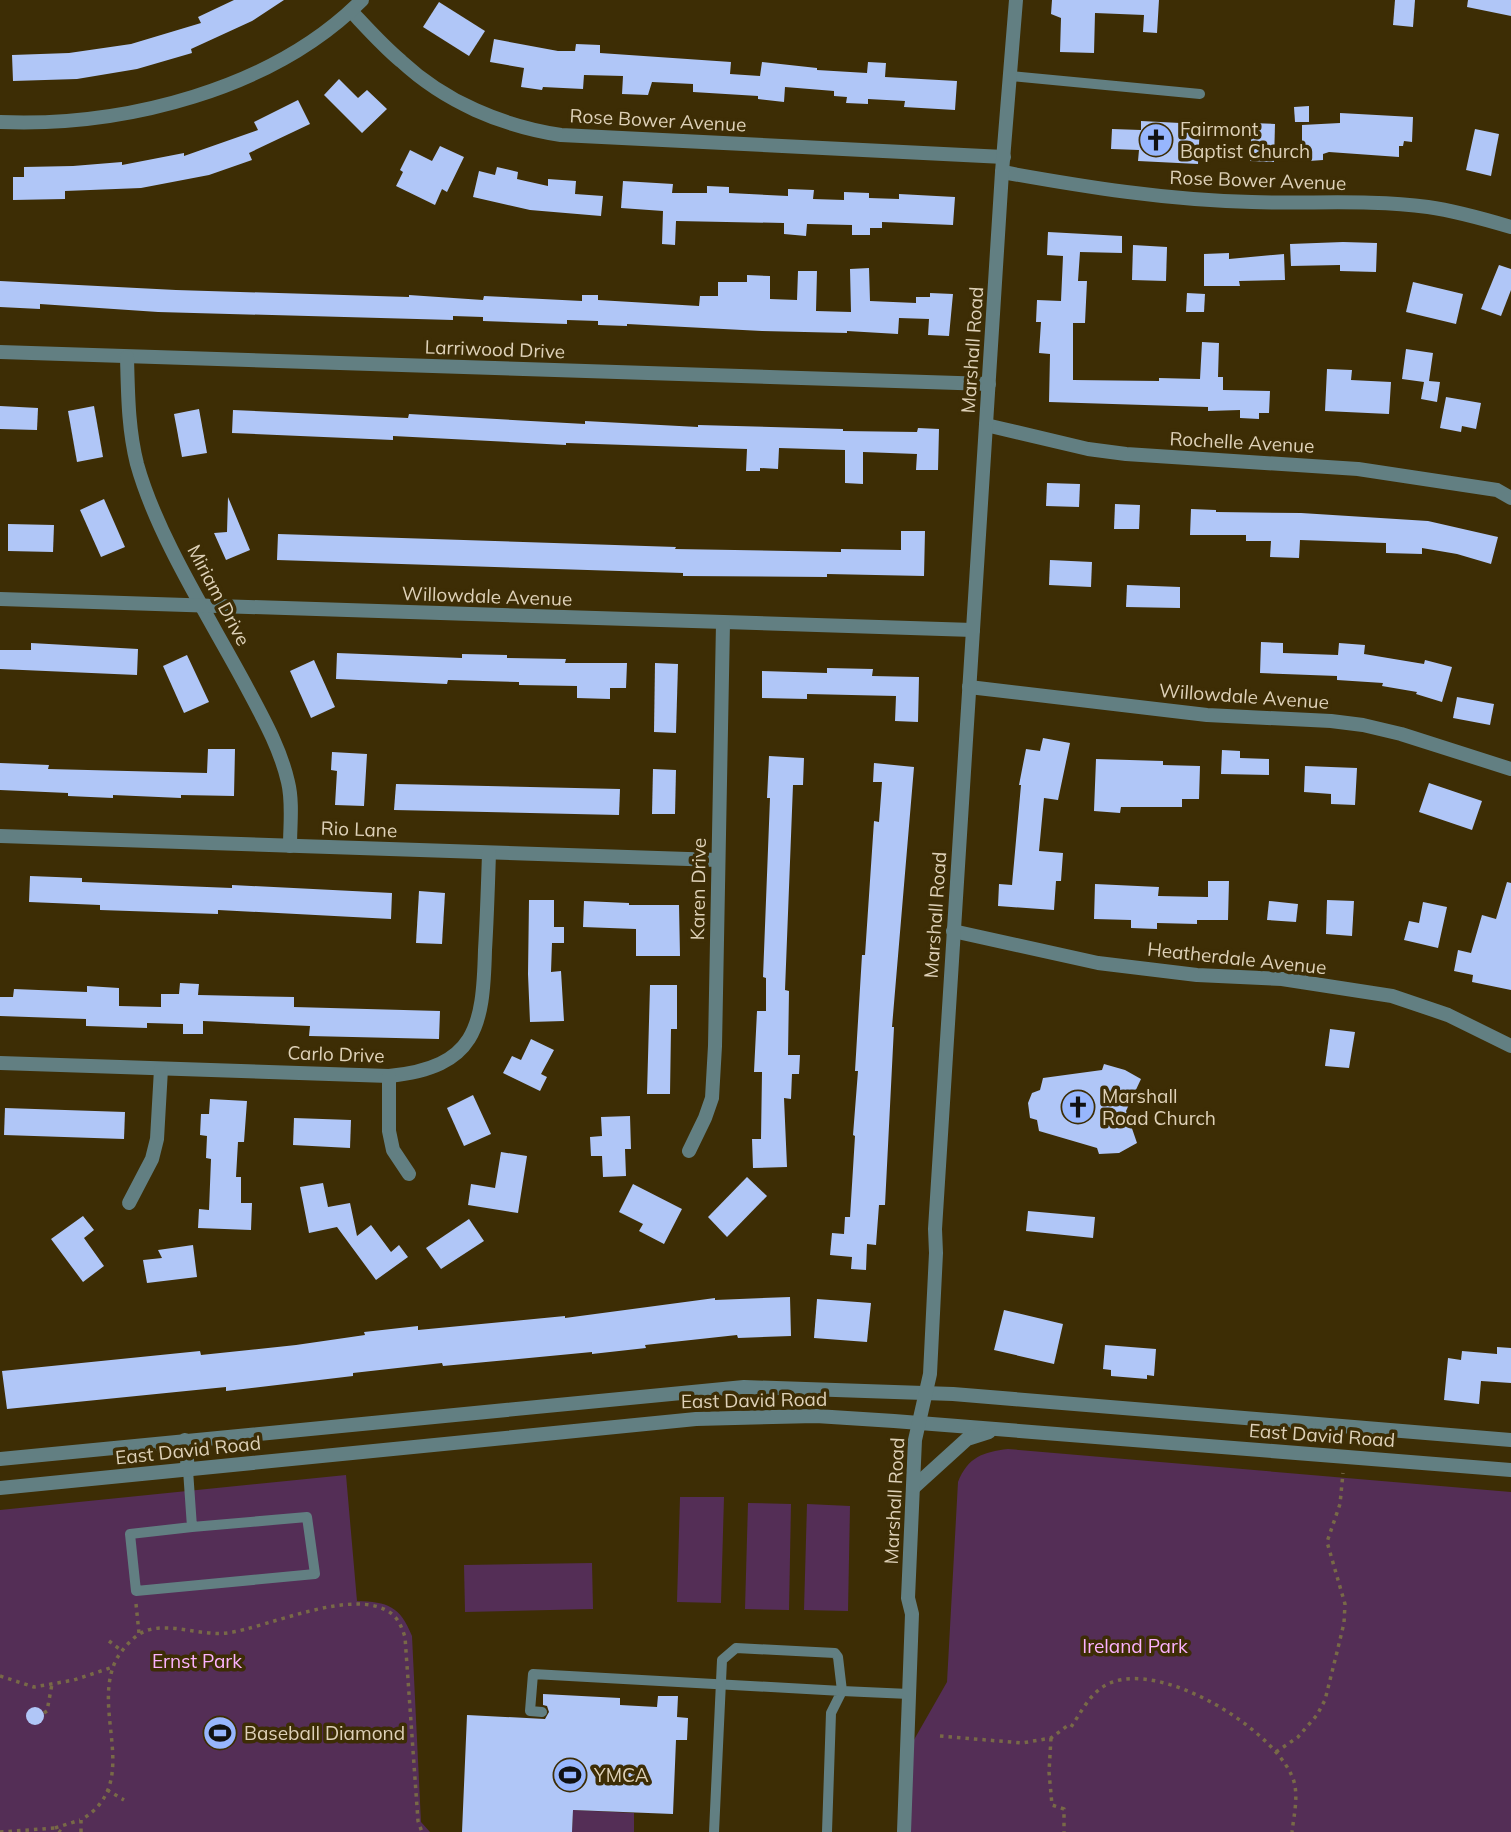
<svg xmlns="http://www.w3.org/2000/svg" width="1511" height="1832" font-family="Mulish,sans-serif">
  <style>
    .green { fill: #542e56 }
    .building { fill: #b0c6f7 }
    .lines { fill: none; stroke-linecap: round; stroke-linejoin: round }
    .path { stroke: #786947; stroke-width: 3.5; stroke-dasharray: 3.5 5; stroke-linecap: butt }
    .service { stroke: #627f82; stroke-width: 10 }
    .minor { stroke: #627f82; stroke-width: 14 }
    .tertiary { stroke: #627f82; stroke-width: 14 }
    .labels { text-anchor: middle; stroke-width: 7; stroke-linejoin: round; paint-order: stroke }
    .street-label { font-size: 19px; fill: #ded1b8; stroke: #3d2d05 }
    .poi-label { font-size: 19px; fill: #ded1b8; stroke: #3d2d05; text-anchor: start }
    .park-label { font-size: 19px; fill: #fcb2fe; stroke: #3d2d05 }
  </style>
  <rect width="100%" height="100%" fill="#3d2d05"/>
  <!-- green -->
  <g class="green">
    <path d="M1008,1449L1511,1492V1832H904L907,1752L947,1682L958,1482C968,1457 983,1452 1008,1449Z"/>
    <path d="M346,1475L357,1601C388,1602 400,1606 412,1636L421,1822L430,1832H0V1510Z"/>
    <path d="M680,1497H724L721,1603L677,1602Z"/>
    <path d="M748,1503L791,1504L789,1610L745,1609Z"/>
    <path d="M807,1504L850,1506L848,1611L804,1610Z"/>
    <path d="M592,1563L593,1609L465,1612L464,1565Z"/>
    <path d="M573,1810L634,1813V1832H572Z"/>
  </g>
  <!-- building -->
  <g class="building">
    <path d="M234,0H284L252,21L191,49L192,53L137,69L77,79L13,81L12,55L69,53L131,44L201,23L198,17Z"/>
    <path d="M1052,0H1159L1157,33L1143,32L1144,15L1095,13L1094,53L1060,52L1061,18L1051,14Z"/>
    <path d="M1395,0H1415L1413,27L1393,25Z"/>
    <path d="M1468,0H1511V16L1467,7Z"/>
    <path d="M439,2L485,31L469,56L423,27Z"/>
    <path d="M494,39L558,51H575L576,44L600,45V53L731,62L730,74L760,76L762,62L817,68V70L867,73L868,62L886,63L885,77L957,81L955,110L904,107L905,101L868,99V104L846,103L847,97L834,96V91L785,87L784,102L758,99V96L693,92V84L652,82L648,95L622,94L623,76L584,75L583,89L543,87L542,90L521,87L524,68L490,62Z"/>
    <path d="M339,79L358,98L367,90L387,109L362,133L324,95Z"/>
    <path d="M298,100L310,124L249,153L252,160L209,175L141,188L65,191V199L13,200V177H24V167L73,166L122,162V165L184,153V156L258,130L254,122Z"/>
    <path d="M1309,106V122H1295L1294,107Z"/>
    <path d="M1340,113L1413,117L1412,142L1404,141L1403,146H1399V157L1329,152L1323,154V160L1309,161V155L1302,156V125L1340,123Z"/>
    <path d="M1141,121L1200,124L1198,164L1138,161L1139,150L1111,149L1112,129L1141,130Z"/>
    <path d="M1252,123L1275,124L1274,162L1250,161Z"/>
    <path d="M1475,129L1499,134L1491,176L1466,170Z"/>
    <path d="M440,146L464,157L447,192L442,189L435,205L396,186L403,172L400,170L410,150L432,161Z"/>
    <path d="M497,167L518,172L517,179L548,186V179L576,181L575,194L603,196L601,216L530,210L473,197L479,171L495,175Z"/>
    <path d="M623,181L673,184L672,193H707V186L729,187V193L788,196V189L814,190L813,199L844,200V192L869,193V198L899,199V194L955,197L953,225L882,222V228H870V235H852V225L807,224L806,236L784,234V223L676,221L675,245L662,244L663,211L621,208Z"/>
    <path d="M1048,232L1122,236V253L1080,252L1078,281H1087L1085,323H1073V380L1159,381V378L1200,379L1202,342L1219,343L1218,377H1223V390L1270,391L1269,413H1259V419L1240,418V410L1208,411V407L1049,402L1050,354L1039,353L1041,322H1036L1037,300L1061,301L1063,256L1047,255Z"/>
    <path d="M1343,242L1377,243L1376,272L1340,271V265L1291,266L1290,244Z"/>
    <path d="M1133,245L1167,247L1166,281L1132,280Z"/>
    <path d="M1229,253V259L1284,254L1285,280L1239,281L1240,286H1204V254Z"/>
    <path d="M1499,265L1511,269V290L1501,316L1481,309Z"/>
    <path d="M869,268L870,301L916,303V297H930V293L953,294L949,336L928,335L929,319L899,318L898,334L847,331V333L762,331L627,324V326L598,325V321L567,320V324L483,321V317L453,316V320L158,312L40,304V309L0,307V281L176,290L409,297V295L483,300L484,296L582,301V295H598V300L699,306L700,296H718V282H747V275L770,276V299L797,300L798,271H817L816,311L851,312L850,269Z"/>
    <path d="M1413,282L1463,294L1456,324L1406,312Z"/>
    <path d="M1187,293L1205,294L1204,312H1186Z"/>
    <path d="M1406,349L1433,353L1429,381L1440,382L1437,402L1421,399L1424,382L1402,379Z"/>
    <path d="M1327,369L1352,370L1351,380L1391,382L1389,414L1325,411Z"/>
    <path d="M1446,397L1481,403L1476,429L1462,426L1461,432L1440,428Z"/>
    <path d="M0,406L38,408L37,430L0,429Z"/>
    <path d="M94,406L103,457L77,462L68,411Z"/>
    <path d="M199,409L207,453L182,457L174,414Z"/>
    <path d="M233,410L408,418L409,414L585,424V421L698,427V425L843,429V431L917,432L918,428L939,429L938,470H916L917,454L863,452V484L845,483V450L779,448L778,469L760,468V471H746L747,449L566,443V445L393,436V440L232,433Z"/>
    <path d="M1047,483L1080,484L1079,507L1046,506Z"/>
    <path d="M228,497L250,550L226,560L214,533L227,532Z"/>
    <path d="M104,499L125,547L101,557L80,510Z"/>
    <path d="M1115,504L1140,505L1139,529H1114Z"/>
    <path d="M1191,509L1216,510V512L1301,513L1428,521L1498,537L1491,564L1457,554L1422,548V554L1386,553V543L1300,540L1299,558L1270,557L1271,541H1246V535H1190Z"/>
    <path d="M8,524L54,525L53,552L8,551Z"/>
    <path d="M901,531H925L924,576L827,574V577L683,576V573L277,560L278,534L676,547L675,549L841,552V549L901,550Z"/>
    <path d="M1050,560L1092,562L1091,587L1049,585Z"/>
    <path d="M1127,585L1180,587V608L1126,607Z"/>
    <path d="M1261,642L1283,643V653L1338,655L1339,643L1365,645L1364,654L1424,664L1425,660L1452,667L1442,702L1416,694L1417,692L1382,686L1383,683L1337,680V676L1260,673Z"/>
    <path d="M31,643L138,649L137,675L0,669V650H31Z"/>
    <path d="M337,653L462,658V654L507,655V658L566,659L565,663H627L626,688H610V699L577,698V686L519,685V682L448,680L447,684L336,679Z"/>
    <path d="M187,655L209,702L184,713L163,666Z"/>
    <path d="M314,660L335,707L311,718L290,671Z"/>
    <path d="M655,663L678,664L676,733L654,732Z"/>
    <path d="M827,668L873,669L872,676L919,677L918,722L895,721L896,696L807,694V699L762,698V671L827,673Z"/>
    <path d="M1457,697L1494,704L1490,725L1453,718Z"/>
    <path d="M1043,738L1070,743L1058,800L1044,798L1039,851L1063,853L1061,881H1056L1054,910L998,906L999,884L1012,885L1021,785H1019L1026,749L1040,751Z"/>
    <path d="M208,749H235L234,796L181,795V798L113,795V798L68,796V793L0,790V763L49,765L48,769L207,773Z"/>
    <path d="M1222,750L1240,751V758L1269,759V775L1221,774Z"/>
    <path d="M332,752L367,754L364,806L335,805L337,771L331,770Z"/>
    <path d="M769,756L804,758L803,785H793L785,990L789,991L788,1055H800L799,1074H792L791,1099L784,1098L787,1167L753,1168L752,1139H761L762,1072H754L757,1011H766V978L763,977L770,798H767Z"/>
    <path d="M1096,759L1163,761V765L1200,766L1199,799H1182V807H1121L1120,813L1094,811Z"/>
    <path d="M874,763L914,767L892,1027H894L885,1205H879L876,1245L867,1244L866,1270L851,1269L852,1257L830,1255L832,1233L844,1234L845,1217H850L855,1136L853,1135L858,1071H855L862,955H865L874,821L879,822L882,782H873Z"/>
    <path d="M1305,766L1357,768L1355,805L1331,804V794L1304,792Z"/>
    <path d="M653,769L676,770L675,814H652Z"/>
    <path d="M1429,783L1482,801L1472,830L1419,812Z"/>
    <path d="M396,784L620,789L619,815L394,810Z"/>
    <path d="M30,876L82,878V882L232,888V885L392,893L391,919L218,910V914L100,910V905L29,902Z"/>
    <path d="M1208,881H1229L1228,920H1197V924L1157,923V929L1131,928V920L1094,919L1095,884L1159,887L1158,896L1208,897Z"/>
    <path d="M1507,882L1511,883V990L1472,982L1473,975L1454,971L1458,950L1471,953L1482,915L1496,919Z"/>
    <path d="M419,891L445,893L442,944L416,943Z"/>
    <path d="M529,900H554V927H564V943H552L551,972L561,971L564,1021L530,1022L528,974Z"/>
    <path d="M1327,900L1354,901L1352,936L1326,934Z"/>
    <path d="M584,901L629,903V905H679L680,956H636V929L583,927Z"/>
    <path d="M1269,901L1298,904L1296,922L1267,920Z"/>
    <path d="M1423,902L1447,907L1438,948L1404,940L1409,921L1419,923Z"/>
    <path d="M180,983L199,984L198,995L294,997V1007L440,1011L439,1039L309,1036L310,1026L203,1021V1034H183V1024L147,1023V1028L86,1026V1019L0,1016V997H13L14,989L87,992V986L119,988V1006L161,1007V994H179Z"/>
    <path d="M650,985H677V1029H671L670,1094H647Z"/>
    <path d="M1330,1029L1355,1032L1349,1068L1325,1066Z"/>
    <path d="M531,1039L554,1050L541,1074L547,1077L540,1091L503,1073L512,1056L521,1060Z"/>
    <path d="M1104,1064L1125,1070L1141,1079L1126,1111L1137,1143L1119,1153L1099,1154L1097,1148L1039,1131L1037,1120L1030,1118L1028,1103L1032,1093L1040,1090L1043,1078L1102,1070Z"/>
    <path d="M473,1095L491,1134L464,1146L447,1108Z"/>
    <path d="M210,1099L247,1101L244,1142H238L236,1177H241V1203H252L251,1230L198,1228L199,1209L209,1210L211,1159L206,1158L207,1136L200,1135L201,1114H209Z"/>
    <path d="M5,1108L125,1112L124,1139L4,1135Z"/>
    <path d="M630,1116L631,1149H625L626,1176L603,1177L602,1156H591L590,1137L602,1136L601,1117Z"/>
    <path d="M294,1118L351,1120L350,1148L293,1145Z"/>
    <path d="M501,1152L527,1156L518,1213L468,1205L471,1184L495,1188Z"/>
    <path d="M747,1177L767,1196L727,1237L708,1217Z"/>
    <path d="M323,1183L328,1207L350,1203L357,1236L371,1225L391,1252L399,1245L408,1257L376,1280L337,1227L309,1233L300,1187Z"/>
    <path d="M633,1184L682,1209L664,1244L639,1231L643,1224L619,1212Z"/>
    <path d="M1028,1211L1095,1217L1093,1238L1026,1231Z"/>
    <path d="M83,1216L94,1230L84,1238L104,1266L83,1282L51,1239Z"/>
    <path d="M469,1219L484,1241L441,1269L426,1248Z"/>
    <path d="M193,1245L197,1277L147,1283L143,1260L162,1258L158,1250Z"/>
    <path d="M790,1297L791,1336L738,1338L737,1335L645,1345L646,1348L592,1354V1352L443,1366L442,1363L353,1373V1376L226,1391V1387L7,1409L2,1371L200,1351L201,1355L296,1345L365,1335L364,1332L418,1326V1330L565,1316V1318L715,1298V1300Z"/>
    <path d="M817,1299L871,1303L867,1342L814,1338Z"/>
    <path d="M1004,1310L1063,1324L1054,1364L994,1350Z"/>
    <path d="M1105,1345L1156,1349L1154,1376L1147,1375V1379L1111,1376V1370L1103,1369Z"/>
    <path d="M1497,1347L1511,1348V1383L1481,1381L1479,1404L1444,1400L1448,1358L1461,1360L1462,1351L1497,1354Z"/>
    <path d="M543,1694L620,1698V1705L657,1707L658,1696H678L677,1717L688,1718L687,1740H676L673,1814L573,1810L572,1832H462L467,1715L545,1719L549,1712L547,1706L543,1705Z"/>
    <circle cx="35" cy="1716" r="9"/>
  </g>
  <g class="lines">
    <!-- path -->
    <g class="path">
      <path d="M136,1604L139,1633"/>
      <path d="M109,1641L122,1651"/>
      <path d="M0,1676L34,1687L74,1680L113,1667"/>
      <path d="M44,1713L47,1711L52,1684"/>
      <path d="M940,1736L1022,1743L1051,1738L1067,1726L1071,1727C1082,1711 1091,1691 1110,1683C1162,1661 1268,1726 1291,1774C1300,1791 1294,1814 1292,1832"/>
      <path d="M1051,1738L1049,1772L1052,1805L1064,1809V1832"/>
      <path d="M1276,1752L1298,1737L1317,1715L1325,1700L1337,1652L1344,1623L1345,1604L1327,1542L1340,1504L1343,1473"/>
      <path d="M107,1790L124,1800"/>
      <path d="M55,1828L80,1820"/>
      <path d="M0,1832L55,1828L61,1832"/>
      <path d="M81,1832V1820C144,1782 89,1711 117,1658C124,1647 135,1634 148,1630C173,1623 201,1636 227,1633C267,1628 356,1585 392,1614C399,1620 402,1628 405,1637L418,1821L422,1832"/>
    </g>
    <!-- service -->
    <g class="service">
      <path d="M1010,76L1200,94"/>
      <path d="M188,1470L192,1527L307,1517L315,1574L136,1591L130,1534L192,1527"/>
      <path d="M542,1712L530,1711L533,1674L842,1691L831,1713L827,1832"/>
      <path d="M714,1832L722,1660L736,1648L835,1653L838,1657L842,1691L909,1694"/>
    </g>
    <!-- minor -->
    <g class="minor">
      <path d="M351,11C367,28 383,46 401,61C445,102 502,126 561,135L1004,157"/>
      <path d="M0,122C124,127 272,90 362,0"/>
      <path d="M1002,172C1085,187 1167,200 1252,202C1310,204 1369,199 1428,207C1456,211 1484,219 1511,227"/>
      <path d="M0,352L989,384"/>
      <path d="M127,357C128,393 128,428 137,464C157,536 209,617 245,684C262,716 280,747 288,782C293,802 290,825 290,846"/>
      <path d="M986,425L1088,449L1126,454L1358,469L1497,490L1511,498"/>
      <path d="M0,599L973,630"/>
      <path d="M969,687L1207,715L1331,721L1363,725L1401,734L1511,769"/>
      <path d="M0,836L718,860"/>
      <path d="M953,931L1098,963L1197,975L1282,979L1392,996L1448,1015L1511,1046"/>
      <path d="M0,1063L389,1076C476,1067 483,1028 485,950C487,918 488,885 489,853"/>
      <path d="M389,1076V1131L393,1150L409,1174"/>
      <path d="M689,1151L705,1118L712,1098L715,1046L723,623"/>
      <path d="M129,1203L152,1159L157,1139L161,1069"/>
    </g>
    <!-- tertiary -->
    <g class="tertiary">
      <path d="M185,1440L188,1470"/>
      <path d="M0,1459L744,1387L953,1394L1511,1440"/>
      <path d="M0,1488L696,1419L816,1416L894,1421L1511,1470"/>
      <path d="M913,1488L967,1439L989,1432"/>
      <path d="M904,1832L912,1614L908,1598L915,1440L930,1374L936,1253L935,1229L1002,172L1016,0"/>
    </g>
  </g>
  <!-- icons -->
  <defs>
    <g id="church-disc" transform="scale(1.75)"><circle r="9.5" fill="#97b6fd" stroke="#3d2d05"/><path d="M-1.2-6h2.4v3.5h3.3v2.4h-3.3V6h-2.4V-.1h-3.3v-2.4h3.3Z" fill="#111"/></g>
    <g id="stadium-disc" transform="scale(1.75)"><circle r="9.5" fill="#97b6fd" stroke="#3d2d05"/><path d="M0-5a6.5 5 0 1 0 0 10a6.5 5 0 1 0 0-10ZM-3.5-1.8h7v3.6h-7Z" fill="#111"/></g>
  </defs>
  <g fill-rule="evenodd">
    <use href="#church-disc" x="1156" y="140"/>
    <use href="#church-disc" x="1078" y="1107"/>
    <use href="#stadium-disc" x="220" y="1733"/>
    <use href="#stadium-disc" x="570" y="1775"/>
  </g>
  <g class="labels">
    <!-- street labels -->
    <g class="street-label">
      <text transform="translate(658 120) rotate(3)" y="7">Rose Bower Avenue</text>
      <text transform="translate(1258 180) rotate(2)" y="7">Rose Bower Avenue</text>
      <text transform="translate(495 349) rotate(2)" y="7">Larriwood Drive</text>
      <text transform="translate(972 350) rotate(-86)" y="7">Marshall Road</text>
      <text transform="translate(1242 442) rotate(3)" y="7">Rochelle Avenue</text>
      <text transform="translate(219 595) rotate(62)" y="7">Miriam Drive</text>
      <text transform="translate(487 596) rotate(2)" y="7">Willowdale Avenue</text>
      <text transform="translate(1244 696) rotate(4)" y="7">Willowdale Avenue</text>
      <text transform="translate(359 829) rotate(2)" y="7">Rio Lane</text>
      <text transform="translate(698 889) rotate(-89)" y="7">Karen Drive</text>
      <text transform="translate(935 915) rotate(-86)" y="7">Marshall Road</text>
      <text transform="translate(1237 958) rotate(6)" y="7">Heatherdale Avenue</text>
      <text transform="translate(336 1054) rotate(2)" y="7">Carlo Drive</text>
      <text transform="translate(754 1400) rotate(-1)" y="7">East David Road</text>
      <text transform="translate(1322 1435) rotate(4)" y="7">East David Road</text>
      <text transform="translate(188 1450) rotate(-6)" y="7">East David Road</text>
      <text transform="translate(894 1501) rotate(-87)" y="7">Marshall Road</text>
    </g>
    <!-- poi labels -->
    <g class="poi-label">
      <text x="1180" y="136">Fairmont<tspan x="1180" dy="22">Baptist Church</tspan></text>
      <text x="1102" y="1103">Marshall<tspan x="1102" dy="22">Road Church</tspan></text>
      <text x="244" y="1740">Baseball Diamond</text>
      <text x="594" y="1782">YMCA</text>
    </g>
    <!-- park labels -->
    <g class="park-label">
      <text x="1135" y="1653">Ireland Park</text>
      <text x="197" y="1668">Ernst Park</text>
    </g>
  </g>
</svg>
